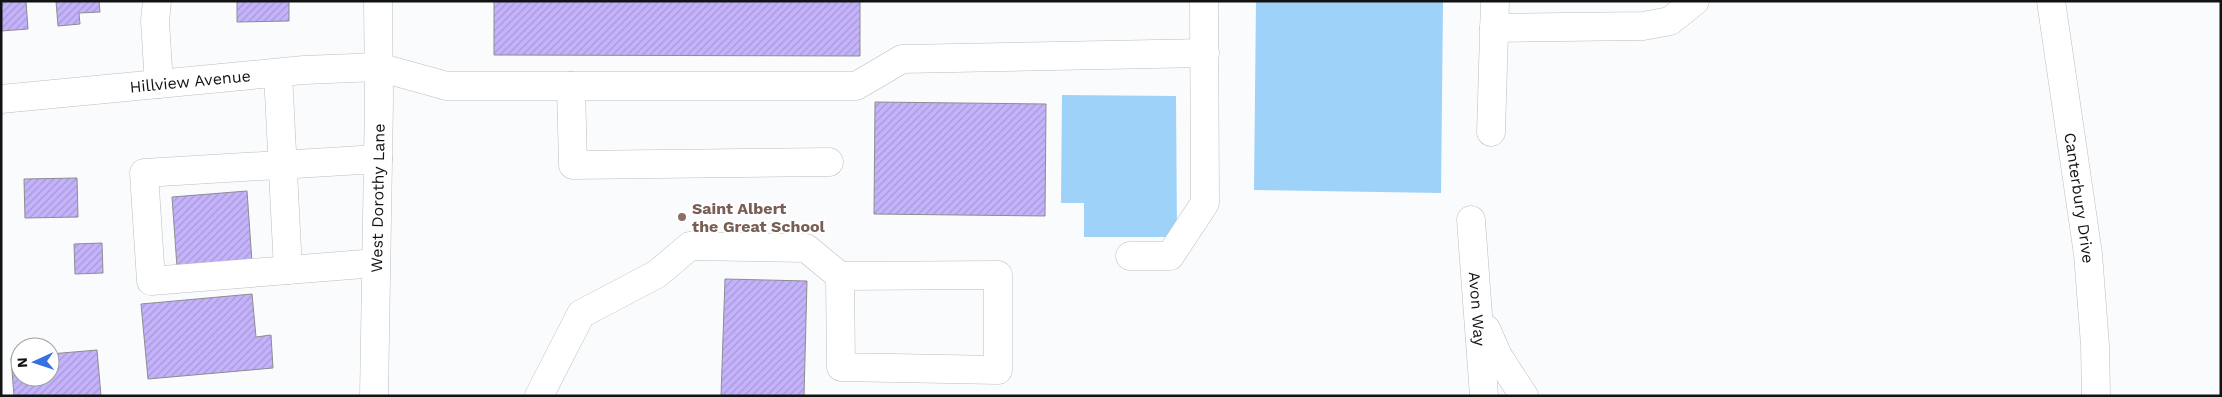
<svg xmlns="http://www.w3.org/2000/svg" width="2222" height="397" font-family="'Work Sans',sans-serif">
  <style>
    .green { fill: #9ed2f9 }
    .building { fill: url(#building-hatch); stroke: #8d8d8f }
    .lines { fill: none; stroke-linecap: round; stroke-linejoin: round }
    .minor-casing { stroke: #bbbdbe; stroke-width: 29 }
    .major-casing { stroke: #bbbdbe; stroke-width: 29 }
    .minor { stroke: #fff; stroke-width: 28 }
    .major { stroke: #fff; stroke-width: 28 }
    .education-dot { fill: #8d6e63; stroke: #fff; stroke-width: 2 }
    .labels { text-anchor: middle; stroke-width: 4.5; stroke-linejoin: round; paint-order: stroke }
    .street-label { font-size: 16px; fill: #111212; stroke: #fff }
    .education-label { font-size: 16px; font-weight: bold; fill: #785e54; stroke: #fff; text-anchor: start }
  </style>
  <defs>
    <pattern id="building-hatch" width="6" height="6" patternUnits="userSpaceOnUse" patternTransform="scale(1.25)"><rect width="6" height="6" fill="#c4b2fb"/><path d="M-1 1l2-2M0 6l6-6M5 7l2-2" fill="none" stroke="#a798d6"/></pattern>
  </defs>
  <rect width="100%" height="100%" fill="#fafbfd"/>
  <!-- green -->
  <g class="green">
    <path d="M1256,1H1443L1441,193L1254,190Z"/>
    <path d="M1062,95L1176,96L1177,237H1084V203H1061Z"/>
  </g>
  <!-- building -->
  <g class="building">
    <path d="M1,1H26L28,29L1,31Z"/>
    <path d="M56,1H99L100,12L79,13L80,24L58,26Z"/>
    <path d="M237,1H289V21L237,22Z"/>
    <path d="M494,1H860V56L494,55Z"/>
    <path d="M875,102L1046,104L1045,216L874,214Z"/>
    <path d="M77,178L78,217L25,218L24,179Z"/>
    <path d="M247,191L252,262L177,267L172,197Z"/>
    <path d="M102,243L103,273L75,274L74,244Z"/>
    <path d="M725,279L807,281L804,396H721Z"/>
    <path d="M252,294L256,337L271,335L273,368L148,379L141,304Z"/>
    <path d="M97,350L101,396H14L11,358L20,357V377H50V354Z"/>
  </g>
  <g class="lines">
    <!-- minor casing -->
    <g class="minor-casing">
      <g id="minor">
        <path d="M157,1L155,21L159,84"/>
        <path id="s1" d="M2051,1L2088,254L2095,345L2096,396"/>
        <path d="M1494,28L1643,26L1670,21L1695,1"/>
        <path d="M278,73L288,270"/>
        <path d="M571,86L573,165L829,162"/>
        <path id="s2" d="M1,99L304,70L378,67L447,86H856L902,59L1205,53"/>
        <path d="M1491,132L1495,1"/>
        <path id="s3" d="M1471,220L1484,396"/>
        <path d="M1130,256H1170L1205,203L1204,1"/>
        <path d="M376,263L151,281L144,173L378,159"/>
        <path d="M1486,329L1498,356L1524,396"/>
        <path d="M539,396L581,314L657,274L690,246L806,248L840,276L998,275V370L841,367L840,276"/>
      </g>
    </g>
    <!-- major casing -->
    <g class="major-casing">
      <g id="major">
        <path id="s4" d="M374,396L379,101L378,1"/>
      </g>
    </g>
    <!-- minor -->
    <use href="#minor" class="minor"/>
    <!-- major -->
    <use href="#major" class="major"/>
  </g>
  <!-- markers -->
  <circle class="education-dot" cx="682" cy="217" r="5"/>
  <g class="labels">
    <!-- street labels -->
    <g class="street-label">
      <text dy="6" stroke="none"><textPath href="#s2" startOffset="190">Hillview Avenue</textPath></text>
      <text dy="6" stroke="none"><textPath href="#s1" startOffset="199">Canterbury Drive</textPath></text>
      <text dy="6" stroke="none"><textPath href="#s4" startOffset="198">West Dorothy Lane</textPath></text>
      <text dy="6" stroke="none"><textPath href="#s3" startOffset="89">Avon Way</textPath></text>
    </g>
    <!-- education labels -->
    <g class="education-label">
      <text x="692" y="214">Saint Albert<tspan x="692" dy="18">the Great School</tspan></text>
    </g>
  </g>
  <!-- border -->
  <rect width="2222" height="397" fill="none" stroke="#111212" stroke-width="5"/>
  <!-- north arrow -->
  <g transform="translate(35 362) rotate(267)"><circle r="24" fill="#ffffff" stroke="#a0a0a0"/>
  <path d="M0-4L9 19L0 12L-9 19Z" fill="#3571df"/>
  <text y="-8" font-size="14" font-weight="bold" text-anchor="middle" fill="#111212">N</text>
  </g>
</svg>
